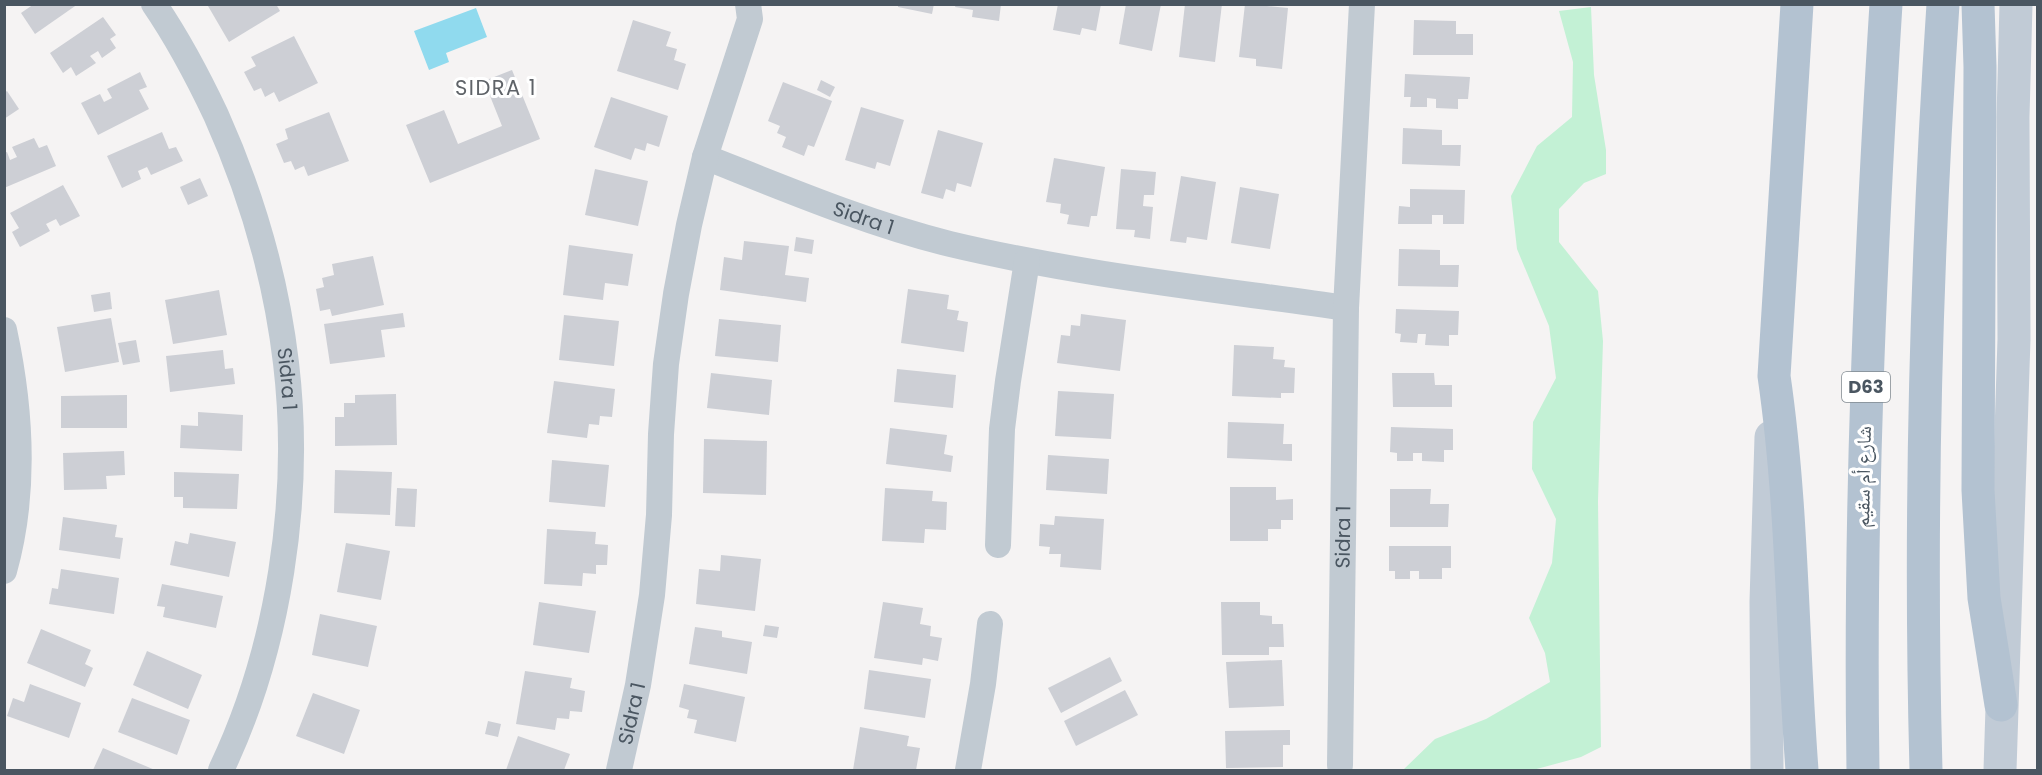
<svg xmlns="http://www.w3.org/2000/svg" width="2042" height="775" font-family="Poppins,'Noto Naskh Arabic',sans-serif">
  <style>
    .green { fill: #c3f1d5 }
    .water { fill: #90daee }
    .building { fill: #cdcfd5 }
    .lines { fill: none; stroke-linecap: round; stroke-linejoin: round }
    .minor { stroke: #c1cad2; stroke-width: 26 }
    .secondary { stroke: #c1cbd6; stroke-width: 33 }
    .primary { stroke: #b3c2d1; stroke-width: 33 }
    .labels { text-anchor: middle; stroke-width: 6; stroke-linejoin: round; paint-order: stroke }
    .shield { fill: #fff; stroke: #808990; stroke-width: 1.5 }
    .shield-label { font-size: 18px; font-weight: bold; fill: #4a5661 }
    .street-label { font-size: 20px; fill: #4a5661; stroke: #fff }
    .neighbourhood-label { font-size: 21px; letter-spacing: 1.5px; fill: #5f6368; stroke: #fff }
  </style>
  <rect width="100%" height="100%" fill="#f5f3f3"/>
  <!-- green -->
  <path class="green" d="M1591,7L1594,75L1606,150V174L1584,183L1559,209V242L1598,291L1603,341L1598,501L1601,747L1581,757L1533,770H1403L1435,739L1486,719L1550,682L1545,653L1529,618L1552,563L1556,519L1532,469L1533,422L1556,378L1549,326L1517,249L1511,196L1537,146L1572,117L1573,62L1559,11Z"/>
  <!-- water -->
  <path class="water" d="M476,8L487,37L446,53L449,62L429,70L414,31Z"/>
  <!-- building -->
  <g class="building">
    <path d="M34,4H78L35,34L21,13Z"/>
    <path d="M210,4H276L280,11L229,42L208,6Z"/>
    <path d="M898,4H934L932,14L898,7Z"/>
    <path d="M956,4H1001L999,21L972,17L973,10L955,7Z"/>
    <path d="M1058,4H1101L1096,31L1082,28L1080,35L1053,30Z"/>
    <path d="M1126,4H1161L1152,51L1119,44Z"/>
    <path d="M1185,4H1222L1215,62L1179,57Z"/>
    <path d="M1245,4L1288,8L1282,69L1256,66V59L1239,57Z"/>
    <path d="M103,17L116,35L110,39L116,48L102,58L98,51L90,56L96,63L76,76L71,67L63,73L50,53Z"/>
    <path d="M633,20L671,32L666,46L677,49L674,60L686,64L678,90L617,71Z"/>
    <path d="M1414,20L1456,21V34H1473V55H1413Z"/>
    <path d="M294,36L318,83L279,102L274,92L265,97L261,88L254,91L244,72L256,66L251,57Z"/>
    <path d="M512,70L540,139L430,183L406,125L444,110L458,144L502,126L484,81Z"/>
    <path d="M140,72L147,87L139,90L149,109L98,135L81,103L100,94L104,102L112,98L107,89Z"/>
    <path d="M1405,74L1470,77L1468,99H1458V109L1436,108V99L1427,98V107H1410L1411,97H1404Z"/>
    <path d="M821,80L835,87L830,97L817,90Z"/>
    <path d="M783,82L832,101L814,147L808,145L804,156L782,147L786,137L777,133L780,126L768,121Z"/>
    <path d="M7,91L19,109L4,119V93Z"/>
    <path d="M611,97L668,116L659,147L647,143L645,151L635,148L631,160L594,147Z"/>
    <path d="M861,107L904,120L890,166L877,162L875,169L845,160Z"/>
    <path d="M329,112L349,161L308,176L304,166L295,170L291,161L284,163L276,144L288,139L285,129Z"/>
    <path d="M1403,128L1442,130V145H1461L1460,166L1402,164Z"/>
    <path d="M938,130L983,143L971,187L957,183L955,192L946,189L943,199L921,193Z"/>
    <path d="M162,132L169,149L176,147L183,161L151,175L147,167L138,171L141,179L122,188L107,156Z"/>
    <path d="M34,138L39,148L47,145L56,166L4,188V153L7,152L10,160L17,157L12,147Z"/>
    <path d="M1054,158L1105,167L1097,216H1091L1089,227L1067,224L1069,215L1060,213L1061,204L1046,202Z"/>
    <path d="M595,169L648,181L638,226L585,215Z"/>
    <path d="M1121,169L1156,172L1154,195H1144L1143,206L1153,207L1150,239L1134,237L1135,230L1116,229Z"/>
    <path d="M1181,176L1216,182L1207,240L1187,237L1186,243L1170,241Z"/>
    <path d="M200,178L208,196L188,205L180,187Z"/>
    <path d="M63,185L80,216L60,226L56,219L46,224L50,231L20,247L12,232L19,228L10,213Z"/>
    <path d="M1240,187L1279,194L1270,249L1231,243Z"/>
    <path d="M1410,189L1465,190L1464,224H1443V215H1432V224H1398L1399,206L1410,207Z"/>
    <path d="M796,237L814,240L812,254L794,251Z"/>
    <path d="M744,241L789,246L785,275L809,278L806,302L720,290L724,257L742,260Z"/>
    <path d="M569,245L633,254L628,286L605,283L603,300L563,295Z"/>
    <path d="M1399,249L1440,250V265H1459L1458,287L1398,286Z"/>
    <path d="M373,256L384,305L332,316L330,309L320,311L316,289L324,287L322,278L334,275L332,264Z"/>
    <path d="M908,289L949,295L947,309L959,311L957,320L968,322L964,352L901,343Z"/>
    <path d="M219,290L227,335L173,344L165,300Z"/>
    <path d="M110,292L112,309L94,312L91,295Z"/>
    <path d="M1396,309L1459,311L1458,335H1449V346L1425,345L1426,334H1418L1417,343L1400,342L1401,334L1395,333Z"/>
    <path d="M403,313L405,327L381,330L385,357L330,364L324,324Z"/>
    <path d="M1081,314L1126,320L1120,371L1057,363L1061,335L1070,336L1071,325L1080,326Z"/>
    <path d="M564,315L619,321L614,366L559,360Z"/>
    <path d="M111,318L119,362L65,372L57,327Z"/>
    <path d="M719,319L781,325L778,362L715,356Z"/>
    <path d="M136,340L140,362L123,365L118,343Z"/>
    <path d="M1234,345L1274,347L1273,359L1285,360L1284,367L1295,368L1294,393H1281V398L1232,396Z"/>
    <path d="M223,350L225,369L233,368L235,384L170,392L166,356Z"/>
    <path d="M897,369L956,375L953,408L894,402Z"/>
    <path d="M711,373L772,380L769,415L707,408Z"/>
    <path d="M1392,373H1434L1435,385H1452V407H1393Z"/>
    <path d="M554,381L615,389L612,417L600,416L599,425L589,424L587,438L547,433Z"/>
    <path d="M1058,391L1114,394L1111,439L1055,436Z"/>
    <path d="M396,394L397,445L335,446V417H344V403H355V395Z"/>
    <path d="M127,395V428H61V396Z"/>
    <path d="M198,412L243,415L242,451L180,448L181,425L198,426Z"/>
    <path d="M1228,422L1284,424L1283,444H1292V461L1227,458Z"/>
    <path d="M1391,427L1453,429V450H1444V462L1422,461V453H1413V461H1397V453L1390,452Z"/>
    <path d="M890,428L947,435L944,454L953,456L951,472L886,464Z"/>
    <path d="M704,439L767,441L766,495L703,493Z"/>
    <path d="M124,451L125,475L106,476L107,489L64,490L63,453Z"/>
    <path d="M1048,455L1109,459L1107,494L1046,490Z"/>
    <path d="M552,460L609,465L605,507L549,502Z"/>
    <path d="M335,470L392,472L390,515L334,513Z"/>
    <path d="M174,472L239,474L237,509L183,508V497H174Z"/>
    <path d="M1230,487H1276V500L1293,499V520H1281V529H1268V541H1230Z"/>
    <path d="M397,488L417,489L415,527L395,526Z"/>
    <path d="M885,488L933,491L932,501L947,502L946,530L925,529L924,543L882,541Z"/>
    <path d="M1390,489H1431L1430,504H1449L1448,527H1390Z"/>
    <path d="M1055,516L1104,519L1101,570L1060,567L1061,554H1049L1050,547L1039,546L1040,524L1054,525Z"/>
    <path d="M63,517L117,525L115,537L123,538L120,559L59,550Z"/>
    <path d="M547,529L596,532L595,544L608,545L607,565H596V574L583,573L582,586L544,584Z"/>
    <path d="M190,533L236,542L229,577L170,565L175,541L188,544Z"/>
    <path d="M346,543L390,551L381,600L337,592Z"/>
    <path d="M1389,546H1451V568H1442V579H1419V571H1410V579H1395V571H1389Z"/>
    <path d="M721,555L761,559L755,611L696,604L699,569L720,571Z"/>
    <path d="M61,569L119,578L114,614L49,604L52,588L58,589Z"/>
    <path d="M162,584L223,596L216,628L163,617L165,607L157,606Z"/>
    <path d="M539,602L596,611L589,653L533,645Z"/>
    <path d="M883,602L923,608L920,624L931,626L930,636L942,638L938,661L923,658L922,665L874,658Z"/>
    <path d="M1221,602H1260V615L1272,616V624H1283L1284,647H1269V655H1222Z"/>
    <path d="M320,614L377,626L368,667L312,655Z"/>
    <path d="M765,625L779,627L777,638L763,636Z"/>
    <path d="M695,627L722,631V637L752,642L747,674L689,664Z"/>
    <path d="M41,629L91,650L85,664L93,668L85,687L27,663Z"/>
    <path d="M147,651L202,675L188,709L133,685Z"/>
    <path d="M1110,657L1122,681L1061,713L1048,688Z"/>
    <path d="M1282,660L1284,706L1229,708L1226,662Z"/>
    <path d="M869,670L931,679L925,718L864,709Z"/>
    <path d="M525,671L572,678L570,688L585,691L582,712L570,711L569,719L557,718L555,730L516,724Z"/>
    <path d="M30,684L81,703L69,738L7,716L13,698L24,702Z"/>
    <path d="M684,684L745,697L736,742L694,733L697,720L687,718L689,710L679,707Z"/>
    <path d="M1125,690L1138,715L1076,746L1064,721Z"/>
    <path d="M313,693L360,710L344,754L296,736Z"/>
    <path d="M132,698L190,720L177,755L118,732Z"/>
    <path d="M488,721L501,724L498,737L485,734Z"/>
    <path d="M860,727L909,736L907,746L920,748L916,770H853Z"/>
    <path d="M1290,730V745H1283V767L1226,768L1225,731Z"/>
    <path d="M518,736L570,754L564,770H506Z"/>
    <path d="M103,748L155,770H93Z"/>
  </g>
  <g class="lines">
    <!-- minor -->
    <g class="minor">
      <path id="s1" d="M154,4C178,39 198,77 216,115C251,193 276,278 286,363C302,497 279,649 221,770"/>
      <path id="s2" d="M705,157C786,189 866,223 950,244C1080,275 1214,289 1346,308"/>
      <path d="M4,330C21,409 26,493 4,571"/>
      <path d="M998,545L1002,429L1008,381L1027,261"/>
      <path id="s3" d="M1340,765L1346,308L1362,4"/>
      <path id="s4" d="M619,770L638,685L652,595L659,515L661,434L666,364L676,294L689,225L705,157L750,19L748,4"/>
      <path d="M968,770L983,684L990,624"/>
    </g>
    <!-- secondary -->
    <g class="secondary">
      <path d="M1767,770L1766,602L1771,437"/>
      <path d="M2000,770L2014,339L2013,117L2016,4"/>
    </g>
    <!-- primary -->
    <g class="primary">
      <path d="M1797,4L1774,376C1793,507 1792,639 1802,770"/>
      <path d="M1978,4L1980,67L1978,490L1984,598L2001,705"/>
      <path d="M1863,770C1859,515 1870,260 1886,4"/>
      <path d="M1926,770C1919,515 1926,260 1943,4"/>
    </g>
  </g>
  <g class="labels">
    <!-- shield labels -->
    <rect class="shield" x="1842" y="372" width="48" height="30" rx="4.5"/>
    <g class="shield-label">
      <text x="1866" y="393">D63</text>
    </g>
    <!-- street labels -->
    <g class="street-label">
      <text dy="7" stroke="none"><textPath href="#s2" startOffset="170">Sidra 1</textPath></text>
      <text dy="7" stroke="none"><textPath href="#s1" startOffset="402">Sidra 1</textPath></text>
      <text transform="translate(1863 477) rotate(-89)" y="7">شارع أم سقيم</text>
      <text dy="7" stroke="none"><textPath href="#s3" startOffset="228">Sidra 1</textPath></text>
      <text dy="7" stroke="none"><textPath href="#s4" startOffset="58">Sidra 1</textPath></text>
    </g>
    <!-- neighbourhood labels -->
    <g class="neighbourhood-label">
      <text x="496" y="95">SIDRA 1</text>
    </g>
  </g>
  <!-- border -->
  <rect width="2042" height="775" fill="none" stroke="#4a5661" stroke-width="12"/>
</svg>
